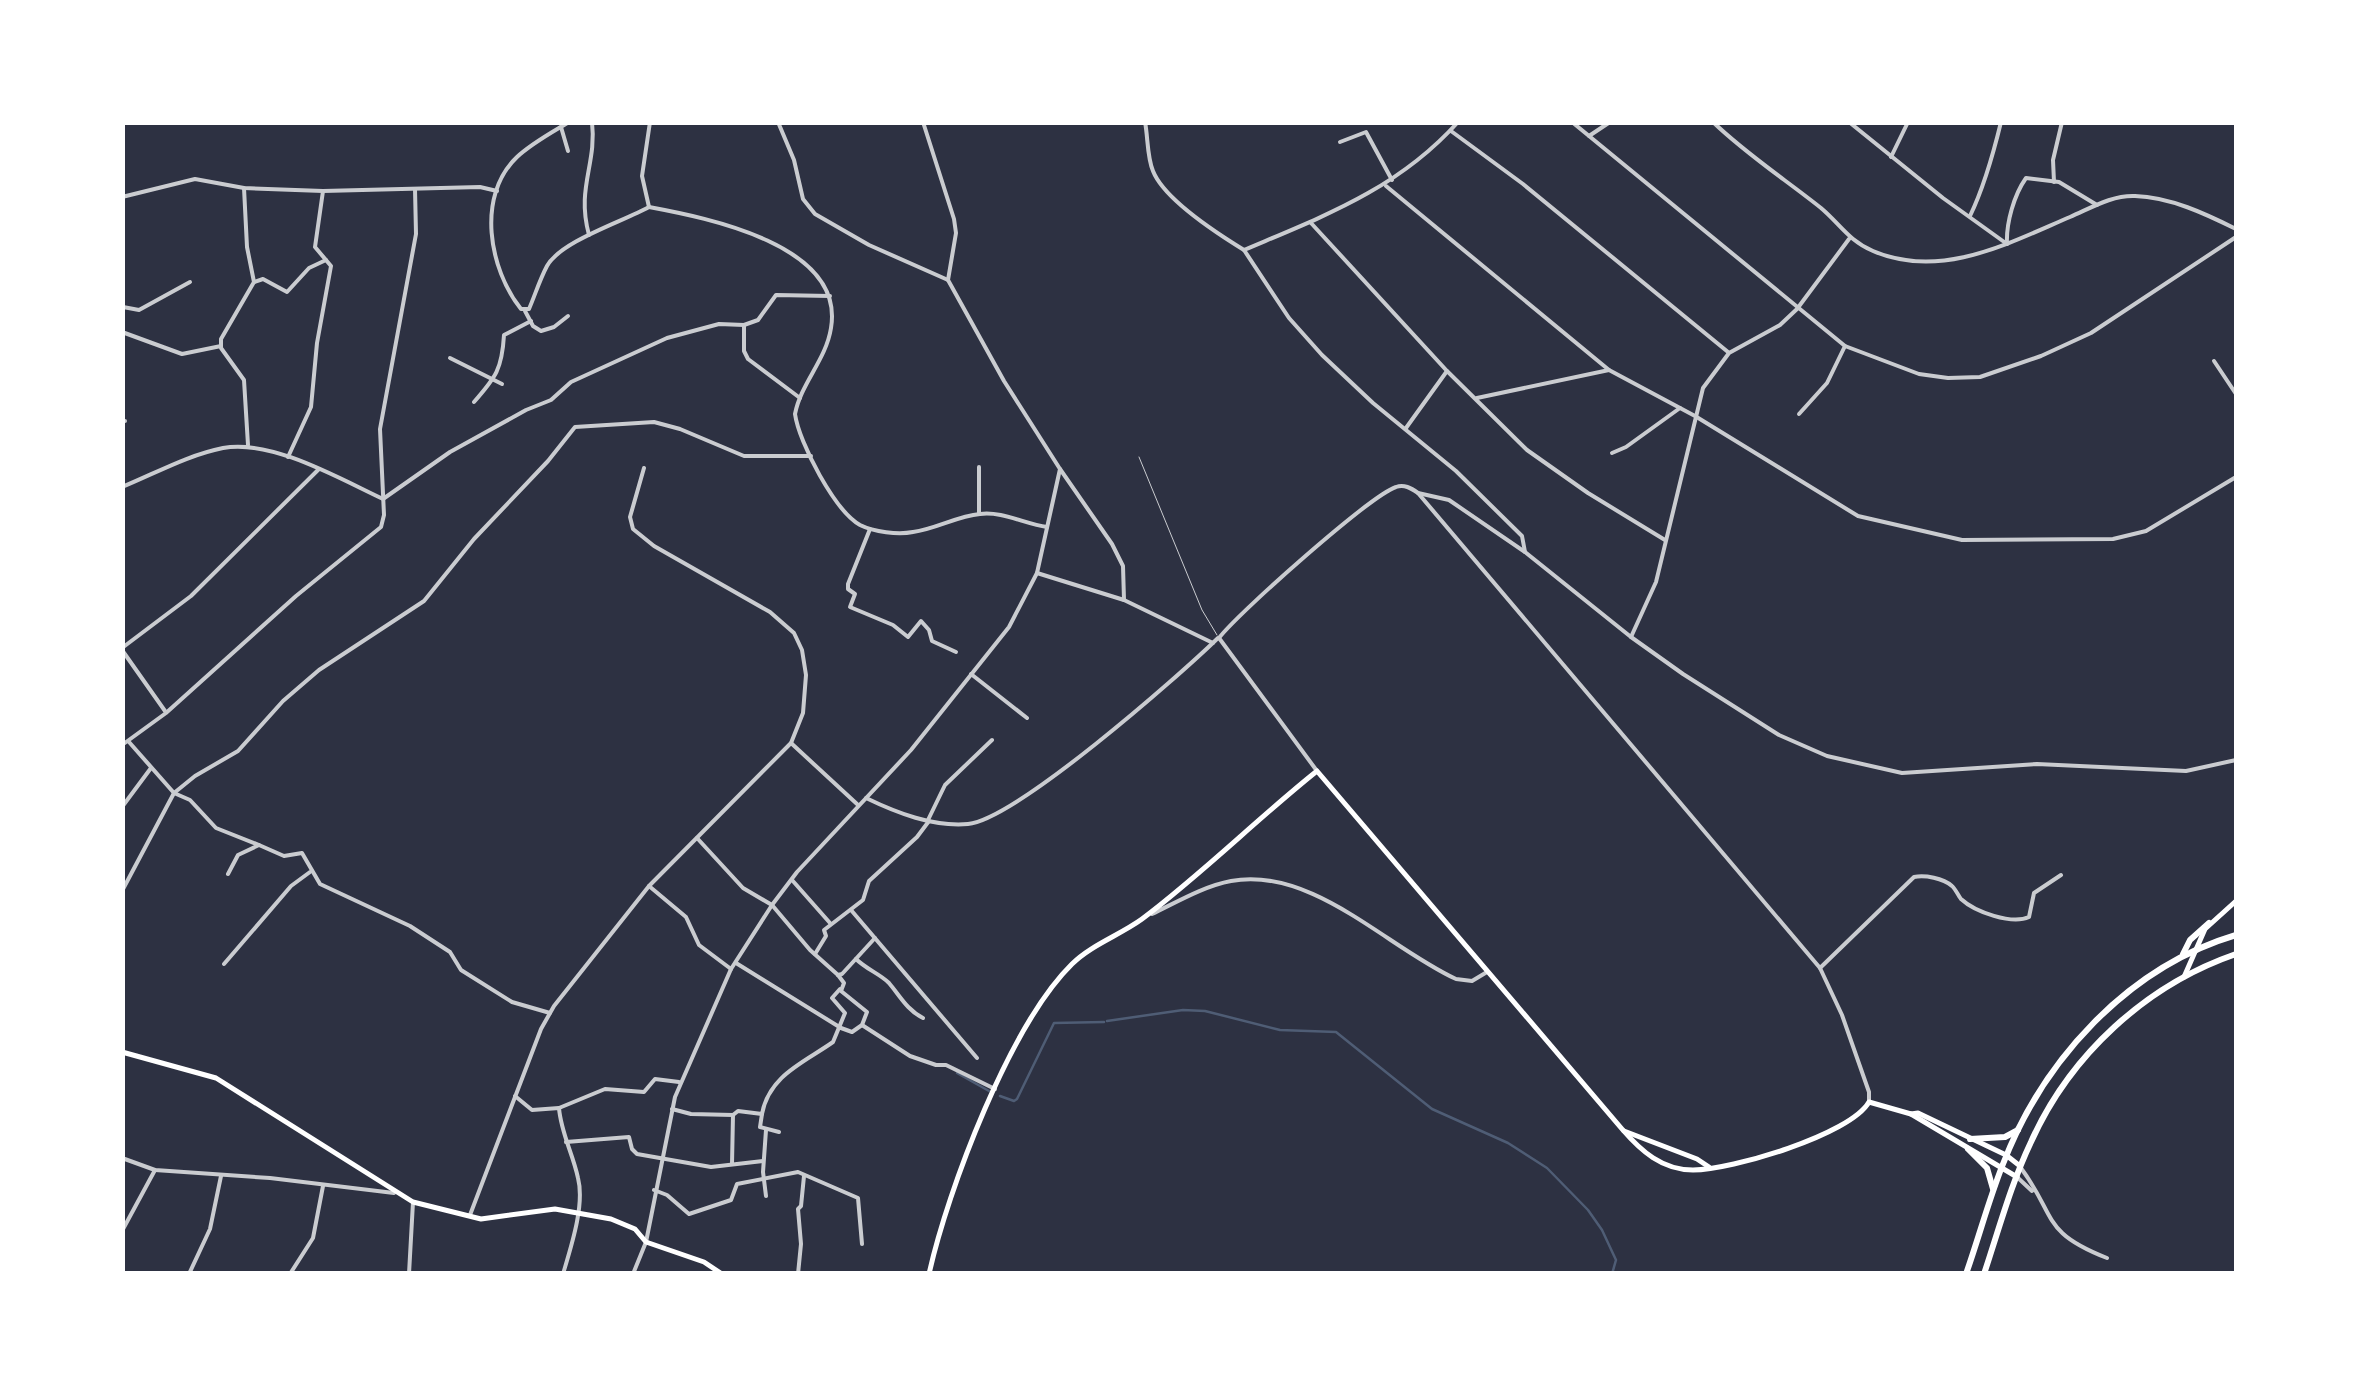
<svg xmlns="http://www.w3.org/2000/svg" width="2359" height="1396" font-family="Commissioner,sans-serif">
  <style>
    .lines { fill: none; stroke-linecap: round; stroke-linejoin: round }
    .stream { stroke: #4f5d75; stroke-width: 2.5 }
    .service { stroke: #caccd0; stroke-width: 1 }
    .minor { stroke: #caccd0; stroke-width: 4 }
    .secondary { stroke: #fff; stroke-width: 5 }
    .trunk { stroke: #fff; stroke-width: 6 }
  </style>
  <rect width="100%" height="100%" fill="#2d3142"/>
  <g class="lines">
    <!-- stream -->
    <g class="stream">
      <path d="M1107,1021L1183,1010L1205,1011L1280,1030L1336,1032L1432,1109L1508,1143L1547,1168L1588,1210L1602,1230L1616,1260L1612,1274"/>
      <path d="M957,1073L989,1091"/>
      <path d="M1000,1096L1014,1101L1017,1099L1054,1023L1104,1022"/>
    </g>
    <!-- service -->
    <path class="service" d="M1139,457L1202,610L1217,635"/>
    <!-- minor -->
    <g class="minor">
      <path d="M569,122C551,133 532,143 517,157C476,196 489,269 521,309H529C535,295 540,279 547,266C561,241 622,222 649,207"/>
      <path d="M650,122L642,176L649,207C708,218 845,245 831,328C826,360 801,383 795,414C799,443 835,511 860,525C874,532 898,535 913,532C936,529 957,516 980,514C1002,511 1025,524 1047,527"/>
      <path d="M778,122L794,160L803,199L815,214L869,245L948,280"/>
      <path d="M1145,122C1148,137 1147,157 1153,171C1164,199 1218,234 1244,250C1324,216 1398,189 1458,122"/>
      <path d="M1572,122L1845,346L1919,374L1948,378L1980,377L2041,356L2091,333L2236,237"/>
      <path d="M1713,122C1746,154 1786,180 1821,208C1840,224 1849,241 1873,251C1941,280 2009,243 2070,217C2091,208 2112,195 2135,196C2170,197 2206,214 2236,229"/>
      <path d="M1849,122L1943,198L2007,244C2006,223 2014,195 2026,178L2059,182L2097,205"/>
      <path d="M561,127L568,151"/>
      <path d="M1451,131L1523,184L1728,352"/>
      <path d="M1589,136L1610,122"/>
      <path d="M1340,142L1366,132L1392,180"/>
      <path d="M1891,157L1908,122"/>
      <path d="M2054,182L2053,160L2062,122"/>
      <path d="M1386,186L1609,370L1695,416L1858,516L1962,540L2113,539L2146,531L2236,477"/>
      <path d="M244,188L247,247L254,282L221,339V348L244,380L248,445"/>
      <path d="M122,197L195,179L244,188L323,191L480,187L497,191"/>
      <path d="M1970,216C1984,187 1993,155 2001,122"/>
      <path d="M1311,223L1447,371L1527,450L1588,493L1665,540"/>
      <path d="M589,235C576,188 597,164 592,122"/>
      <path d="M1244,250L1289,318L1322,355L1373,403L1456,471L1522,536L1525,552L1631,637L1683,674L1779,735L1827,756L1902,773L2037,764L2186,771L2236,760"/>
      <path d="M254,282L263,279L287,292L309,268L326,260"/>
      <path d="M123,307L139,310L190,282"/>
      <path d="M525,311L533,326L541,331L554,327L568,316"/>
      <path d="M744,325V351L748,359L800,398"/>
      <path d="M122,332L182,354L221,346"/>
      <path d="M450,358L502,384"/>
      <path d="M2214,361L2236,394"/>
      <path d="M1477,398L1609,370"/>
      <path d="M474,402C496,377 502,369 504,335L531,321"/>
      <path d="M1799,414L1827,383L1845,346"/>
      <path d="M122,421H125"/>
      <path d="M1406,428L1447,371"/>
      <path d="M1612,453L1626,447L1680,408"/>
      <path d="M288,457L311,407L317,343L331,266L315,247L323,191"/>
      <path d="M979,467V514"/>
      <path d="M1060,469L1112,544L1123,566L1124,600"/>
      <path d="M122,487C156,473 188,455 223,448C272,439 340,479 383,499L450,452L526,410L551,400L571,382L667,338L719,324L744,325L758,320L776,295L830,296"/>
      <path d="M1418,493L1449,500L1525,552"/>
      <path d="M870,529L848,584V589L855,594L850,607L893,625L908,637L921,621L929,630L932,641L956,652"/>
      <path d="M1037,573L1124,600L1213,643"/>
      <path d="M1631,637L1656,582L1703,388L1729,353L1780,325L1797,309L1849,239"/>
      <path d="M122,648L191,596L319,469"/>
      <path d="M122,650L165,711"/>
      <path d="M971,674L1027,718"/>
      <path d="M129,742L174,793L190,800L216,828L259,845"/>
      <path d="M791,743L857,804"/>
      <path d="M122,745L166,713L296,596L381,527L384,515L380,429L416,234L415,189"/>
      <path d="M1317,771L1219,638C1238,613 1370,496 1396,487C1404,484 1411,488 1418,493L1820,968L1842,1015L1869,1092V1102"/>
      <path d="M866,798C897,813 933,827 968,824C1016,819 1178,677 1218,638"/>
      <path d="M122,807L151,768"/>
      <path d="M928,820L945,785L992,740"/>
      <path d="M697,838L743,888L772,905L810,950L838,975"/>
      <path d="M228,874L238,855L259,845L284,856L302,853L320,884L410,926L450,952L461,970L512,1002L550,1013"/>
      <path d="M792,880L830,923"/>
      <path d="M649,886L686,917L699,945L731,969"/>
      <path d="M122,891L174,793L195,776L238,751L283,701L319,670L424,601L474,539L548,461L575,427L654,422L680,429L744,456H811"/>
      <path d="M851,910L977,1058"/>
      <path d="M1152,914C1177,902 1204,886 1231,881C1312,866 1388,948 1456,979L1472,981L1487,972"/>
      <path d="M815,954L826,936L824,930L863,900L869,881L917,837L929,821"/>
      <path d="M856,959C866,969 880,974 889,983C900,996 907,1010 923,1018"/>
      <path d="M736,963L841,1028L852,1032L862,1025L867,1012L841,991L844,983L838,975"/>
      <path d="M224,964L291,886L310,872"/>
      <path d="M1820,968L1914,877C1925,875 1943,878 1952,886C1954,887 1960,898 1961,899C1975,912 2012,925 2029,917L2034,893L2061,875"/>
      <path d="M838,975L842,974L875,938"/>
      <path d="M862,1025L910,1056L936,1065H946L995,1089"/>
      <path d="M515,1096L532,1110L559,1108C561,1133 573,1154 578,1178C585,1205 571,1247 563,1274"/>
      <path d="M559,1108L605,1089L644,1092L655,1079L679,1082"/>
      <path d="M672,1109L691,1114L733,1115L738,1111L762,1114C769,1075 805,1062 833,1042L845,1013L832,998L840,989"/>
      <path d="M762,1114L760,1127L779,1132"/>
      <path d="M566,1142L629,1137L632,1149L637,1154L711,1167L763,1161"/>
      <path d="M122,1158L155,1170L270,1178L394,1193"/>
      <path d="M732,1164L733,1115"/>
      <path d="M2021,1168C2057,1217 2041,1232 2107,1258"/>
      <path d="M2017,1177L2032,1191"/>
      <path d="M654,1190L667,1195L689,1214L731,1200L737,1184L798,1172L858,1198L862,1244"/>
      <path d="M766,1196L763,1172L766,1130"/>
      <path d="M470,1215L541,1029L554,1006L649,886L791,743L803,713L806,675L802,650L794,633L770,612L654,546L633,529L630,517L644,468"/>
      <path d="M122,1231L155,1170"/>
      <path d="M189,1274L210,1229L221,1176"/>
      <path d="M290,1274L313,1238L323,1186"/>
      <path d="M409,1274L413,1202"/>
      <path d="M633,1274L646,1242L675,1097L731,969L772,905L797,872L911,750L1009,627L1037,573L1060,469L1004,381L948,280L956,233L954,219L923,122"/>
      <path d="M798,1274L801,1244L798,1209L801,1206L804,1176"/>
    </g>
    <!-- secondary -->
    <g class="secondary">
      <path d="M2184,977L2205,929L2236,901"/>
      <path d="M122,1052L216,1078L413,1202L481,1219L555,1209L611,1219L635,1229L646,1242L704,1262L722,1274"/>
      <path d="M1911,1114L2017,1177"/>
      <path d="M1624,1131L1697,1159L1709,1167"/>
      <path d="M929,1274C948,1189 1010,1025 1072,964C1091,945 1120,935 1142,919C1202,874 1258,818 1317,771L1622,1129C1641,1151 1662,1170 1693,1170C1731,1170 1850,1135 1869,1102L1911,1114L1918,1113L2006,1155L2020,1166"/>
    </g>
    <!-- trunk -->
    <g class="trunk">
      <path d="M2183,954L2190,940L2209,923"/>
      <path d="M1970,1139L2005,1137L2018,1130"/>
      <path d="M1968,1149L1987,1168L1993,1189"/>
      <path d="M1966,1274C1979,1237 1989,1199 2003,1164C2043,1060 2128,967 2236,935"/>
      <path d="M1984,1274C1999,1229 2011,1184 2031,1142C2070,1055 2146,985 2236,954"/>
    </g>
  </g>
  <!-- border -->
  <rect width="2359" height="1396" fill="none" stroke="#ffffff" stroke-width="250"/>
</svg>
